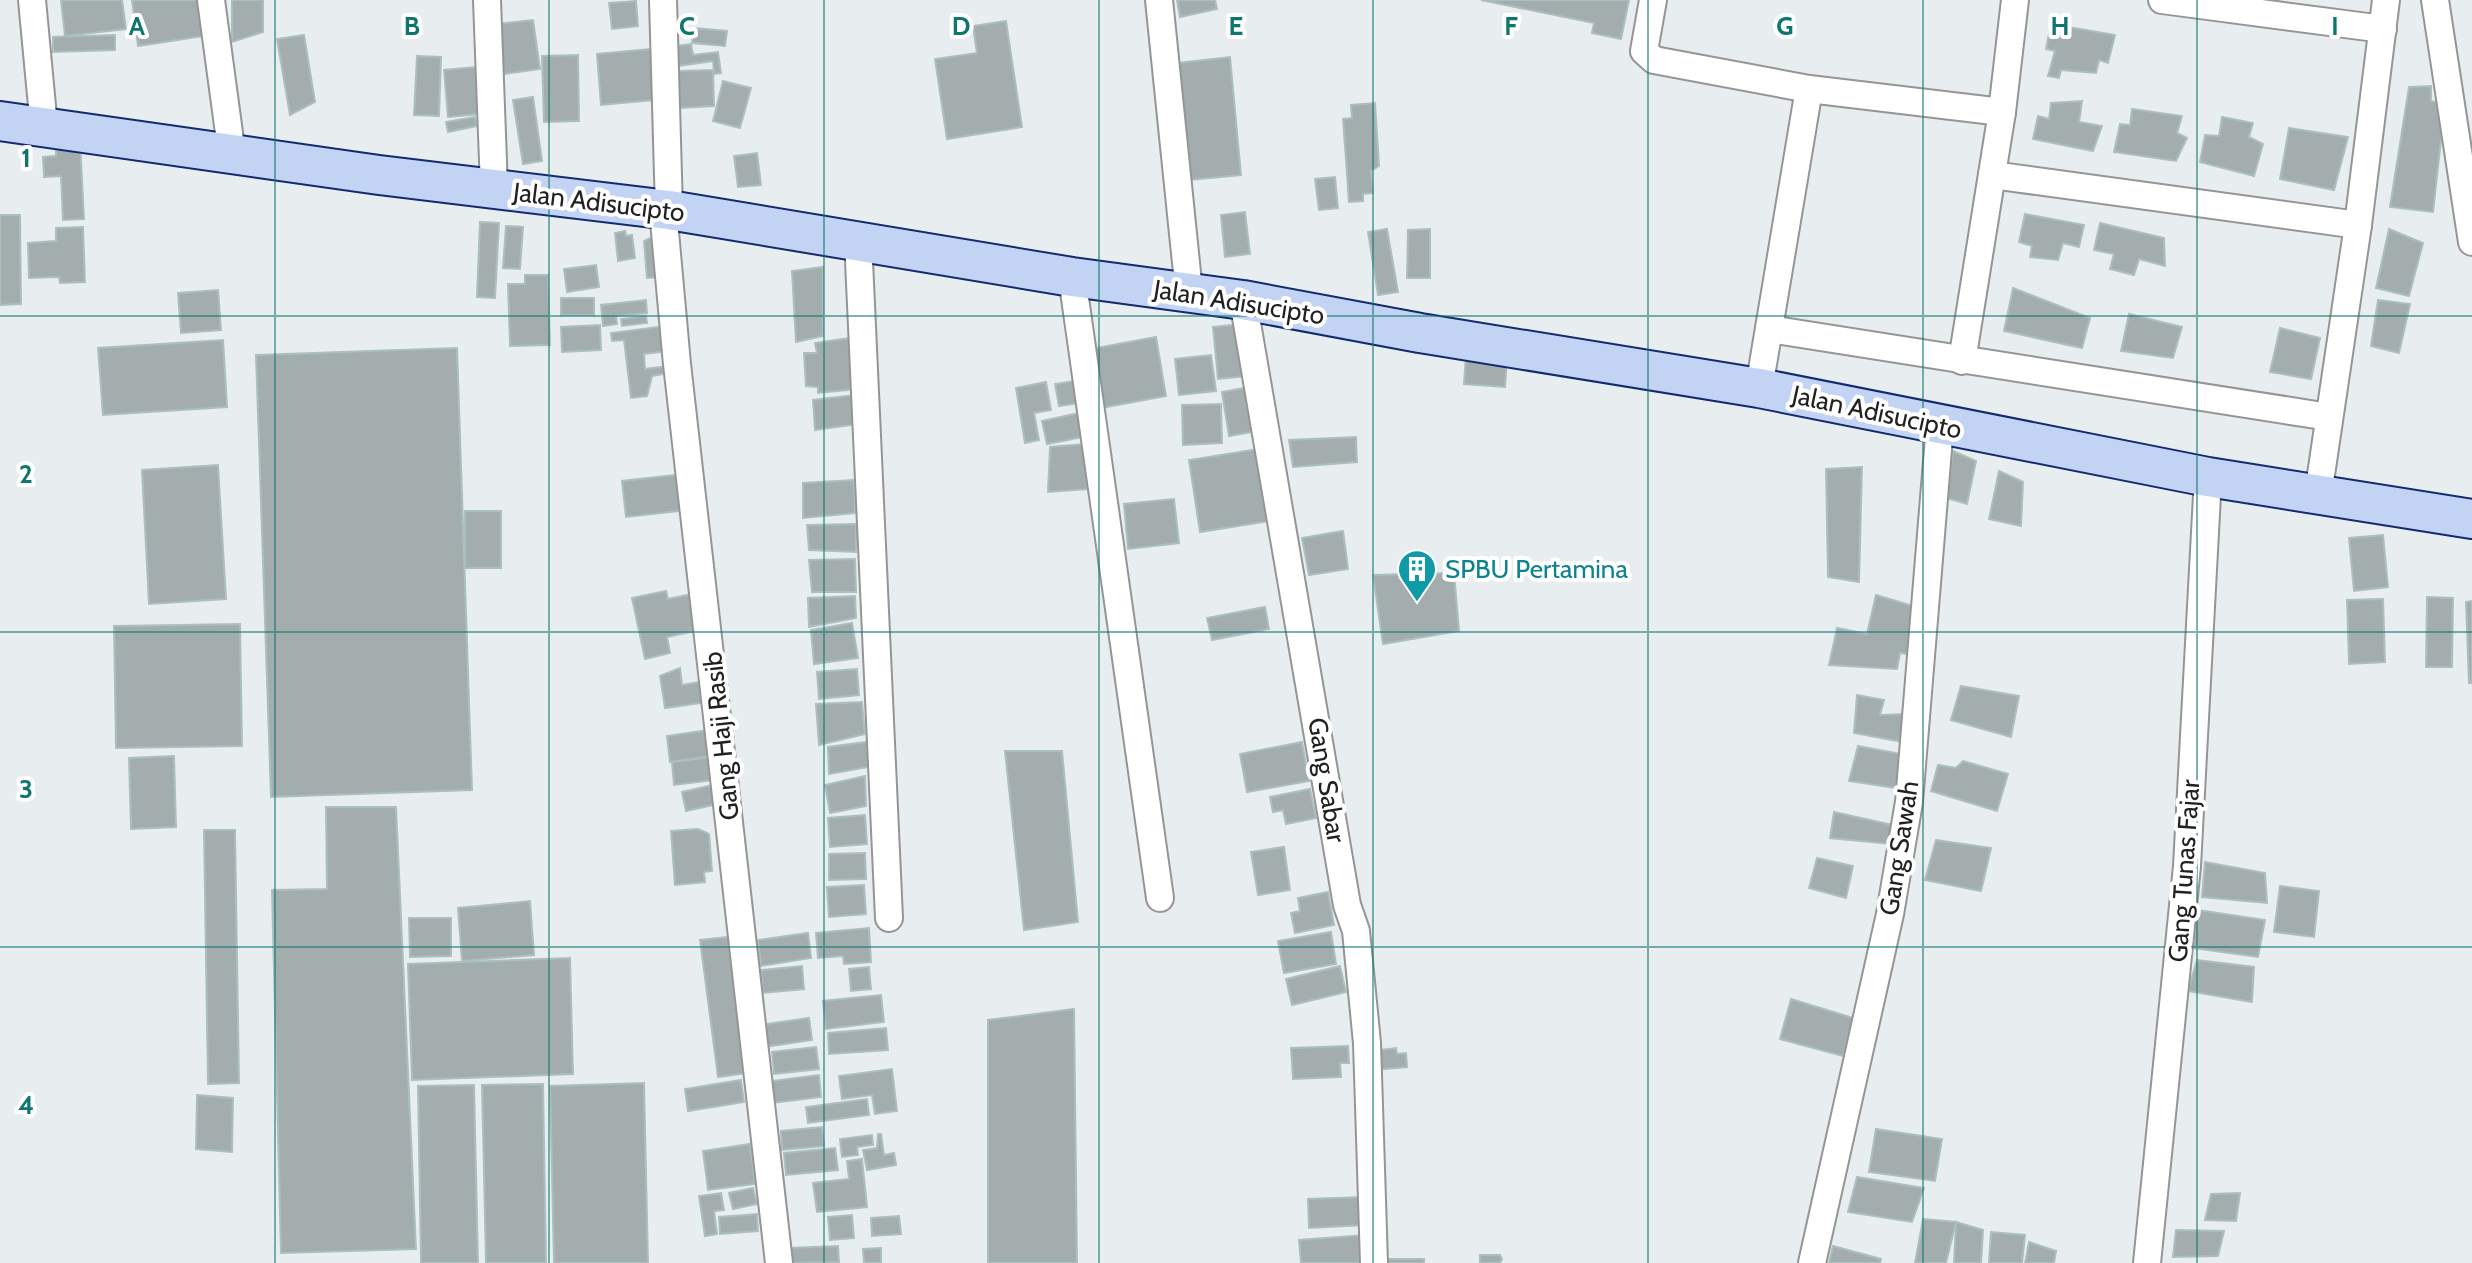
<svg xmlns="http://www.w3.org/2000/svg" width="2472" height="1263" font-family="Cabin,sans-serif">
  <style>
    .building { fill: #a4adae; stroke: #acbfc0; stroke-width: 2 }
    .lines { fill: none; stroke-linecap: round; stroke-linejoin: round }
    .minor-casing { stroke: #959595; stroke-width: 30 }
    .secondary-casing { stroke: #122b6e; stroke-width: 42 }
    .minor { stroke: #fff; stroke-width: 26 }
    .secondary { stroke: #c3d3f3; stroke-width: 38 }
    .grid { fill: none; stroke: #0f766e; stroke-width: 2; stroke-opacity: 0.55 }
    .labels { text-anchor: middle; stroke-width: 8; stroke-linejoin: round; paint-order: stroke }
    .street-label { font-size: 26px; fill: #212121; stroke: #fff }
    .culture-label { font-size: 26px; fill: #0d838f; stroke: #fff; text-anchor: start }
    .grid-label { font-size: 26px; text-anchor: middle; font-weight: bold; fill: #0f766e; stroke: #fff; stroke-width: 8; stroke-linejoin: round; paint-order: stroke }
  </style>
  <rect width="100%" height="100%" fill="#e8eef0"/>
  <!-- building -->
  <g class="building">
    <path d="M61,0H122L126,29L65,36Z"/>
    <path d="M132,0H199L204,36L138,46Z"/>
    <path d="M232,0H263V32L232,42Z"/>
    <path d="M1177,0H1215L1217,9L1180,17Z"/>
    <path d="M1481,0H1629L1621,39L1592,33L1594,23Z"/>
    <path d="M636,1L638,26L612,29L609,3Z"/>
    <path d="M533,20L540,69L504,74L498,24Z"/>
    <path d="M1006,21L1022,127L947,139L935,59L977,53L973,26Z"/>
    <path d="M2051,24L2115,35L2108,63L2099,60L2096,73L2061,70L2059,78L2048,76L2055,51L2046,49Z"/>
    <path d="M693,28L727,31L725,46L692,43Z"/>
    <path d="M115,35V50L53,52V37Z"/>
    <path d="M304,35L315,102L290,115L277,39Z"/>
    <path d="M691,44L693,55L718,52L721,73L714,74L713,61L678,66L675,46Z"/>
    <path d="M650,49L654,100L601,105L597,54Z"/>
    <path d="M578,55L579,121L544,122L542,56Z"/>
    <path d="M417,56L441,57L439,116L414,115Z"/>
    <path d="M1230,57L1241,175L1189,180L1178,63Z"/>
    <path d="M476,67L480,114L448,117L444,70Z"/>
    <path d="M713,70L714,106L680,108L679,71Z"/>
    <path d="M723,81L751,88L740,128L713,121Z"/>
    <path d="M2431,86V101L2445,104L2433,212L2390,207L2409,87Z"/>
    <path d="M533,97L542,161L523,164L513,100Z"/>
    <path d="M2082,101L2079,122L2102,126L2093,151L2033,139L2038,116L2049,119L2051,103Z"/>
    <path d="M1375,103L1379,166L1371,171L1373,193L1363,194V201L1349,202L1343,119L1352,118L1351,105Z"/>
    <path d="M2132,109L2182,116L2177,133L2187,138L2176,161L2114,152L2120,124L2130,125Z"/>
    <path d="M475,117L477,126L448,132L446,122Z"/>
    <path d="M2222,117L2253,123L2249,137L2263,144L2254,176L2200,162L2205,135L2219,136Z"/>
    <path d="M2289,128L2348,137L2334,190L2280,179Z"/>
    <path d="M80,141L84,219L63,220L61,176L44,177L43,157L56,156V143Z"/>
    <path d="M757,153L761,185L738,187L734,156Z"/>
    <path d="M1335,177L1338,208L1319,210L1315,179Z"/>
    <path d="M1245,212L1250,254L1225,257L1221,215Z"/>
    <path d="M2025,214L2084,225L2079,247L2063,243L2058,260L2030,257L2032,246L2019,242Z"/>
    <path d="M0,215H20L21,304L0,305Z"/>
    <path d="M480,222L499,223L495,298L477,297Z"/>
    <path d="M2100,223L2164,238L2165,266L2139,259L2134,275L2110,269L2114,254L2094,250Z"/>
    <path d="M506,226L523,227L520,269L503,268Z"/>
    <path d="M83,227L85,282L60,283L59,277L29,278L28,243L56,241V228Z"/>
    <path d="M1387,229L1398,292L1378,295L1368,232Z"/>
    <path d="M1430,229V278H1407L1408,230Z"/>
    <path d="M2389,229L2423,243L2409,296L2376,288Z"/>
    <path d="M625,231L626,236L632,235L635,258L618,261L615,233Z"/>
    <path d="M657,235L660,277L647,278L644,241Z"/>
    <path d="M596,265L599,287L567,292L564,269Z"/>
    <path d="M823,267V336L796,342L792,271Z"/>
    <path d="M525,275H548L550,345L510,346L508,284H525Z"/>
    <path d="M2013,288L2090,318L2082,348L2004,331Z"/>
    <path d="M218,290L221,330L181,333L178,293Z"/>
    <rect x="561" y="298" width="33" height="17"/>
    <path d="M646,300L647,313L616,316L617,324L603,326L601,305Z"/>
    <path d="M2378,300L2410,304L2399,353L2371,346Z"/>
    <path d="M2129,314L2182,327L2173,358L2121,351Z"/>
    <path d="M646,316L647,323L622,326L621,319Z"/>
    <path d="M1243,324L1247,376L1218,379L1213,327Z"/>
    <path d="M600,325L601,350L562,352L561,327Z"/>
    <path d="M665,326L668,351L644,354L645,369L668,366L669,373L652,376L647,396L631,398L624,340L612,341L611,333Z"/>
    <path d="M2280,328L2320,338L2311,379L2270,372Z"/>
    <path d="M1156,337L1166,396L1101,408L1091,349Z"/>
    <path d="M850,338L857,389L818,393V387L806,386L804,353H817L815,343Z"/>
    <path d="M223,340L227,407L103,415L98,348Z"/>
    <path d="M457,348L472,790L271,797L256,355Z"/>
    <path d="M1211,355L1216,391L1179,395L1175,359Z"/>
    <path d="M1466,355L1507,358L1505,387L1464,384Z"/>
    <path d="M1076,381L1079,403L1059,406L1055,384Z"/>
    <path d="M1046,382L1051,410L1034,413L1039,440L1025,443L1016,388Z"/>
    <path d="M1250,387L1257,431L1229,436L1222,392Z"/>
    <path d="M855,395L858,424L815,430L813,400Z"/>
    <path d="M1221,404L1222,443L1183,445L1182,405Z"/>
    <path d="M1079,413L1083,437L1047,444L1042,421Z"/>
    <path d="M1356,437L1357,462L1293,467L1289,440Z"/>
    <path d="M1084,444L1087,489L1048,492L1050,447Z"/>
    <path d="M1259,449L1270,521L1200,532L1189,460Z"/>
    <path d="M1953,451L1976,461L1967,504L1947,498Z"/>
    <path d="M218,465L226,599L149,604L142,470Z"/>
    <path d="M1862,467L1859,582L1828,577L1826,469Z"/>
    <path d="M1999,471L2023,482L2021,526L1989,519Z"/>
    <path d="M683,474L687,510L626,517L622,481Z"/>
    <path d="M854,480L855,513L803,518V483Z"/>
    <path d="M1174,499L1179,543L1128,549L1124,504Z"/>
    <rect x="465" y="511" width="36" height="57"/>
    <path d="M856,524V552L809,550L807,525Z"/>
    <path d="M1343,531L1348,569L1309,575L1302,538Z"/>
    <path d="M2383,535L2388,587L2354,591L2349,538Z"/>
    <path d="M855,559L856,592H812L809,560Z"/>
    <path d="M1454,573L1459,631L1383,644L1373,575Z"/>
    <path d="M666,591L668,599L692,594L700,630L667,637L670,653L645,659L632,598Z"/>
    <path d="M1876,595L1913,606L1911,655L1900,653L1897,669L1829,665L1837,628L1867,634Z"/>
    <path d="M855,596L856,618L809,627L808,598Z"/>
    <path d="M2427,597L2453,598L2452,667H2426Z"/>
    <path d="M2383,599L2385,662L2349,664L2347,600Z"/>
    <path d="M2472,601V683H2469L2466,602Z"/>
    <path d="M1265,607L1269,629L1212,640L1207,618Z"/>
    <path d="M852,623L858,658L814,664L811,630Z"/>
    <path d="M240,624L242,746L116,748L114,626Z"/>
    <path d="M680,668L682,685L705,681L708,702L665,708L660,676Z"/>
    <path d="M857,669L859,695L819,699L817,672Z"/>
    <path d="M1961,686L2019,696L2011,737L1951,720Z"/>
    <path d="M1857,695L1884,700L1880,715L1904,714L1903,742L1854,733Z"/>
    <path d="M862,702L865,734L819,745L816,704Z"/>
    <path d="M709,730L712,756L670,762L667,736Z"/>
    <path d="M867,742L868,767L829,774L828,747Z"/>
    <path d="M1302,742L1309,781L1247,792L1240,754Z"/>
    <path d="M1858,746L1901,754L1896,788L1849,781Z"/>
    <path d="M1005,751H1062L1078,922L1024,930Z"/>
    <path d="M174,756L176,827L131,829L129,758Z"/>
    <path d="M712,757L715,780L674,785L672,762Z"/>
    <path d="M1963,761L2008,774L1997,811L1931,791L1938,765L1956,768Z"/>
    <path d="M865,776L866,806L830,813L825,785Z"/>
    <path d="M713,785L718,804L686,811L682,792Z"/>
    <path d="M1310,789L1316,818L1286,824L1283,810L1273,812L1270,797Z"/>
    <path d="M326,807H396L416,1249L281,1253L272,890L327,889Z"/>
    <path d="M1834,812L1893,825L1891,844L1830,838Z"/>
    <path d="M865,815L867,844L830,847L828,818Z"/>
    <path d="M698,829L709,834L712,871L704,872L705,882L675,885L671,831Z"/>
    <path d="M204,830H235L239,1083L208,1084Z"/>
    <path d="M1936,840L1991,848L1981,891L1925,880Z"/>
    <path d="M1284,847L1290,890L1258,895L1251,852Z"/>
    <path d="M865,853L866,879L829,880V854Z"/>
    <path d="M1817,858L1853,866L1846,898L1809,888Z"/>
    <path d="M2205,862L2265,873L2267,903L2202,897Z"/>
    <path d="M864,885L866,914L829,917L827,887Z"/>
    <path d="M2280,886L2319,891L2314,937L2274,932Z"/>
    <path d="M1328,892L1334,925L1295,933L1291,913L1300,911L1298,898Z"/>
    <path d="M530,901L534,955L462,961L458,908Z"/>
    <path d="M2198,910L2265,920L2258,957L2192,948Z"/>
    <path d="M409,918H451V956L410,957Z"/>
    <path d="M869,928L871,962L844,964L843,956L818,958L816,933Z"/>
    <path d="M1331,932L1336,964L1284,973L1278,941Z"/>
    <path d="M808,933L811,958L761,966L758,940Z"/>
    <path d="M736,936L755,1072L718,1077L700,940Z"/>
    <path d="M570,958L573,1074L412,1080L408,964Z"/>
    <path d="M2197,960L2254,967L2252,1002L2188,991Z"/>
    <path d="M802,966L804,989L763,993L761,970Z"/>
    <path d="M1340,966L1346,992L1292,1005L1286,979Z"/>
    <path d="M869,967L871,989L851,991L849,969Z"/>
    <path d="M881,995L884,1022L826,1029L823,1001Z"/>
    <path d="M1791,999L1853,1018L1843,1056L1780,1039Z"/>
    <path d="M1074,1009L1077,1263H988V1020Z"/>
    <path d="M809,1018L812,1040L764,1047L761,1025Z"/>
    <path d="M886,1028L888,1050L829,1054L828,1033Z"/>
    <path d="M1348,1046L1349,1063H1340L1341,1077L1293,1079L1291,1048Z"/>
    <path d="M816,1047L819,1069L774,1074L772,1052Z"/>
    <path d="M1396,1048L1397,1054L1406,1053L1407,1067L1374,1070L1372,1051Z"/>
    <path d="M892,1069L897,1111L875,1114L872,1095L842,1099L839,1076Z"/>
    <path d="M819,1075L821,1097L773,1103L771,1081Z"/>
    <path d="M741,1080L744,1102L688,1111L685,1089Z"/>
    <path d="M644,1083L648,1263H554L550,1086Z"/>
    <path d="M543,1084L546,1263H486L482,1085Z"/>
    <path d="M474,1085L478,1263H421L418,1086Z"/>
    <path d="M197,1095L233,1098L232,1152L196,1149Z"/>
    <path d="M867,1099L869,1115L808,1123L806,1107Z"/>
    <path d="M822,1127L824,1146L782,1150L781,1131Z"/>
    <path d="M1876,1129L1942,1139L1935,1181L1869,1172Z"/>
    <path d="M878,1134H881L884,1155L894,1153L896,1165L867,1170L863,1150L877,1148Z"/>
    <path d="M872,1135L873,1145L857,1147L858,1155L842,1157L840,1139Z"/>
    <path d="M750,1144L755,1184L708,1190L703,1151Z"/>
    <path d="M835,1148L838,1170L786,1175L784,1153Z"/>
    <path d="M862,1159L867,1207L817,1212L813,1183L849,1179L847,1161Z"/>
    <path d="M1857,1177L1924,1188L1912,1222L1848,1212Z"/>
    <path d="M753,1188L757,1204L733,1209L729,1193Z"/>
    <path d="M721,1193L724,1210L714,1211L717,1234L705,1236L699,1196Z"/>
    <path d="M2240,1193L2236,1221L2205,1220L2211,1194Z"/>
    <path d="M1364,1197L1365,1225L1309,1228L1308,1199Z"/>
    <path d="M757,1214L758,1231L720,1234L719,1217Z"/>
    <path d="M852,1215L854,1238L830,1240L828,1217Z"/>
    <path d="M899,1216L901,1234L872,1236L871,1218Z"/>
    <path d="M1923,1219L1956,1222L1946,1263H1915Z"/>
    <path d="M1956,1222L1983,1230L1981,1263H1954Z"/>
    <path d="M2176,1230L2224,1231L2218,1256L2173,1257Z"/>
    <path d="M1991,1232L2025,1235L2022,1263H1989Z"/>
    <path d="M1365,1235L1367,1263H1301L1299,1240Z"/>
    <path d="M2029,1242L2056,1251L2054,1263H2025Z"/>
    <path d="M838,1246L839,1262L789,1263L788,1248Z"/>
    <path d="M1833,1246L1881,1259L1880,1263H1829Z"/>
    <path d="M881,1248V1263H864L863,1249Z"/>
    <path d="M1480,1255H1500L1502,1259L1500,1263H1480Z"/>
    <rect x="1385" y="1259" width="39" height="4"/>
  </g>
  <g class="lines">
    <!-- minor casing -->
    <g class="minor-casing">
      <g id="minor">
        <path d="M32,0L44,127"/>
        <path d="M211,0L232,155"/>
        <path d="M487,0L494,188"/>
        <path d="M663,0L669,210"/>
        <path d="M1159,0L1189,292"/>
        <path d="M1653,0L1644,51L1654,60L1809,89L2002,112"/>
        <path d="M2162,0L2383,29"/>
        <path d="M2435,0L2472,242"/>
        <path d="M1992,175L2358,225"/>
        <path d="M663,210L677,364L779,1263"/>
        <path d="M858,239L889,918"/>
        <path d="M1072,277L1160,898"/>
        <path d="M1243,300L1347,905L1356,931L1367,1043L1374,1263"/>
        <path d="M1769,329L2329,417"/>
        <path d="M1962,361L2002,112L2015,0"/>
        <path d="M1759,388L1809,89"/>
        <path d="M2318,495L2358,225L2386,0"/>
        <path d="M1812,1263L1890,914L1909,802L1940,425"/>
        <path d="M2147,1263L2187,866L2208,477"/>
      </g>
    </g>
    <!-- secondary casing -->
    <g class="secondary-casing">
      <path id="secondary" d="M0,121L379,175L669,210L1072,277L1243,300L1420,333L1759,388L2208,477L2472,519"/>
    </g>
    <!-- minor -->
    <use href="#minor" class="minor"/>
    <!-- secondary -->
    <use href="#secondary" class="secondary"/>
  </g>
  <!-- grid -->
  <path class="grid" d="M275,0V1263M549,0V1263M824,0V1263M1099,0V1263M1373,0V1263M1648,0V1263M1923,0V1263M2197,0V1263M0,316H2472M0,632H2472M0,947H2472"/>
  <!-- icons -->
  <defs>
    <g id="building-pin" transform="scale(2)"><path d="M0 17L-7.5 6A9.5 9.5 0 1 1 7.5 6Z" fill="#0f9aa8" stroke="#fff"/><path d="M-4-6H4V6H1V3H-1V6H-4ZM-2.5-4.3h1.7v1.8h-1.7ZM.8-4.3h1.7v1.8H.8ZM-2.5-1h1.7V.8h-1.7ZM.8-1h1.7V.8H.8Z" fill="#fff"/></g>
  </defs>
  <g fill-rule="evenodd">
    <use href="#building-pin" x="1417" y="569"/>
  </g>
  <g class="labels">
    <!-- street labels -->
    <g class="street-label">
      <text transform="translate(599 202) rotate(7)" y="9">Jalan Adisucipto</text>
      <text transform="translate(1239 302) rotate(9)" y="9">Jalan Adisucipto</text>
      <text transform="translate(1877 412) rotate(12)" y="9">Jalan Adisucipto</text>
      <text transform="translate(721 736) rotate(-96)" y="9">Gang Haji Rasib</text>
      <text transform="translate(1327 780) rotate(81)" y="9">Gang Sabar</text>
      <text transform="translate(1899 848) rotate(-81)" y="9">Gang Sawah</text>
      <text transform="translate(2184 871) rotate(-86)" y="9">Gang Tunas Fajar</text>
    </g>
    <!-- culture labels -->
    <g class="culture-label">
      <text x="1445" y="578">SPBU Pertamina</text>
    </g>
  </g>
  <g class="grid-label">
    <text x="137" y="35">A</text>
    <text x="412" y="35">B</text>
    <text x="687" y="35">C</text>
    <text x="961" y="35">D</text>
    <text x="1236" y="35">E</text>
    <text x="1511" y="35">F</text>
    <text x="1785" y="35">G</text>
    <text x="2060" y="35">H</text>
    <text x="2335" y="35">I</text>
    <text x="26" y="167">1</text>
    <text x="26" y="483">2</text>
    <text x="26" y="798">3</text>
    <text x="26" y="1114">4</text>
  </g>
</svg>
